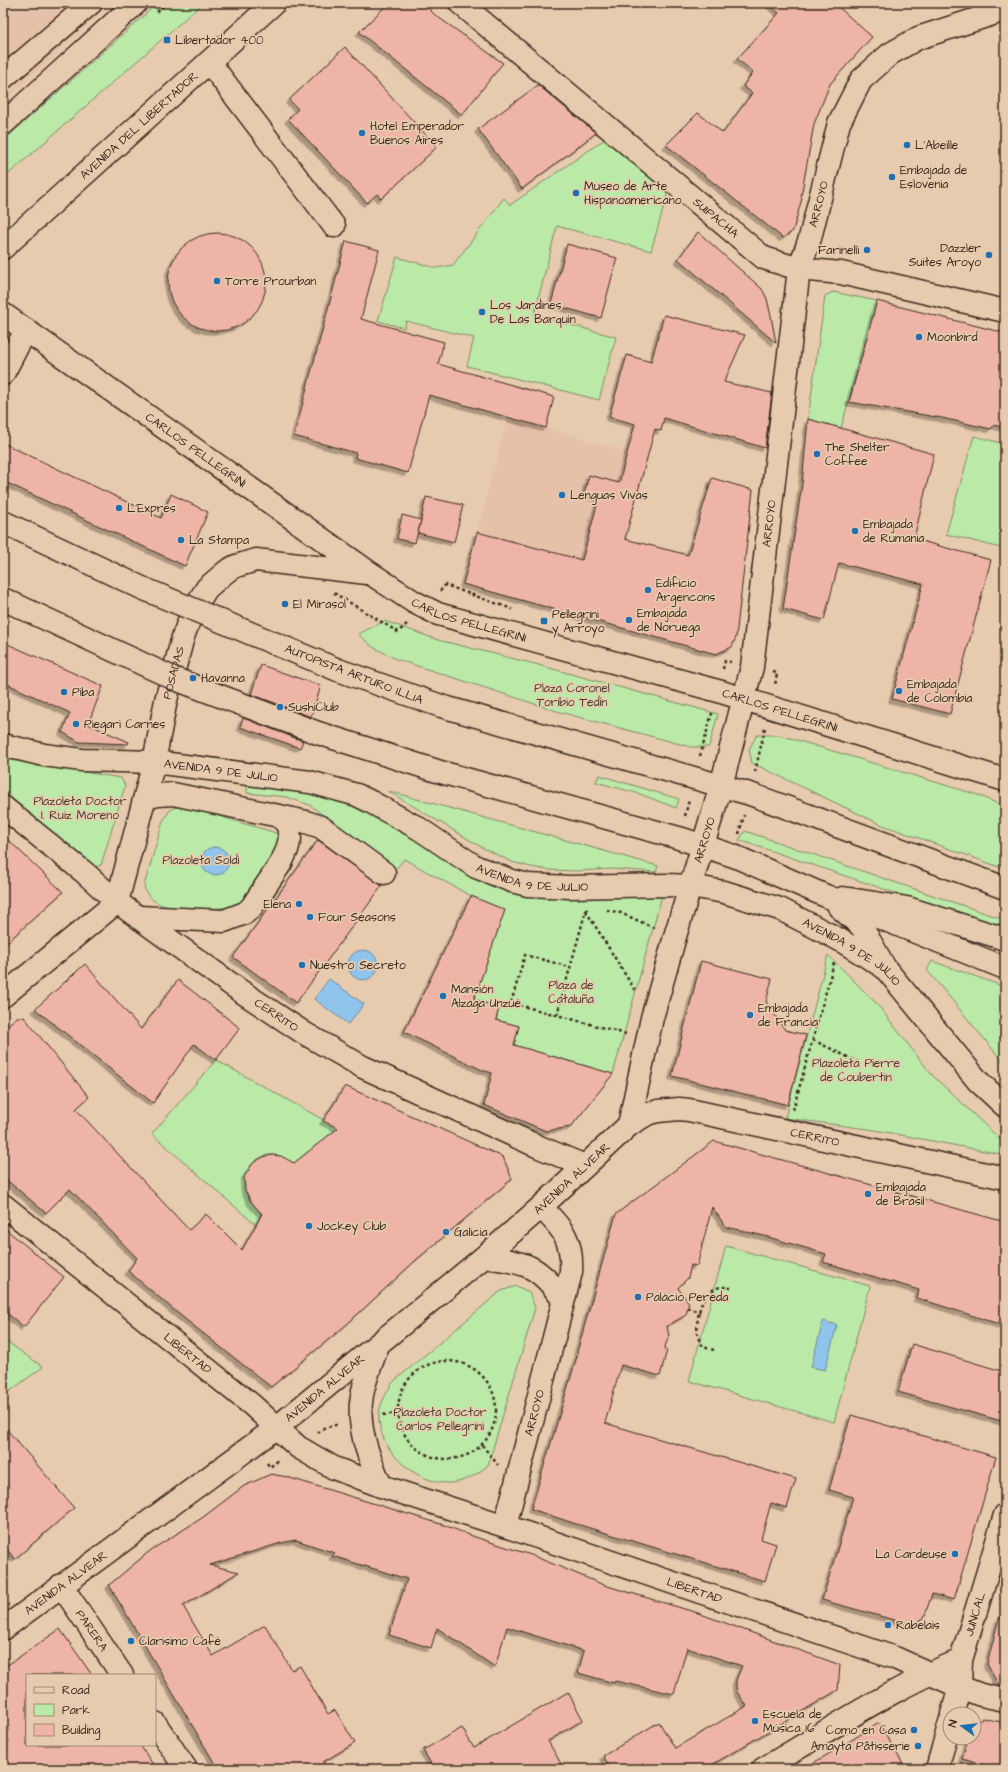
<svg xmlns="http://www.w3.org/2000/svg" width="1008" height="1772" font-family="'Architects Daughter',sans-serif">
  <style>
    .built { fill: #e6c1a9 }
    .green { fill: #bbe9a8; stroke: #7b8a63 }
    .water { fill: #8fc5ed; stroke: #6d879a }
    .building { fill: #eeb4a7; stroke: #3b2a1e; filter: url(#shadow) }
    .lines { fill: none; stroke-linecap: round; stroke-linejoin: round }
    .minor-casing { stroke: #3b2a1e; stroke-width: 25 }
    .major-casing { stroke: #3b2a1e; stroke-width: 25 }
    .highway-casing { stroke: #3b2a1e; stroke-width: 25 }
    .path { stroke: #3b2a1e; stroke-width: 2.5; stroke-dasharray: 3 3; stroke-linecap: butt }
    .minor { stroke: #e7cbae; stroke-width: 22 }
    .major { stroke: #e7cbae; stroke-width: 22 }
    .highway { stroke: #e7cbae; stroke-width: 22 }
    .highway-bridge-casing { stroke: #3b2a1e; stroke-width: 25; stroke-linecap: butt }
    .highway-bridge { stroke: #e7cbae; stroke-width: 22 }
    .poi-dot { fill: #1f6fb2; stroke: #e7cbae; stroke-width: 1.5 }
    .labels { text-anchor: middle; stroke-width: 3.5; stroke-linejoin: round; paint-order: stroke }
    .poi-label { font-size: 12px; fill: #3b2a1e; stroke: #e7cbae; text-anchor: start }
    .street-label { font-size: 12px; fill: #3b2a1e; stroke: #e7cbae }
    .park-label { font-size: 12px; fill: #483d2c; stroke: #e7cbae }
  </style>
  <defs>
    <filter id="shadow"><feDropShadow dx="-3.5" dy="3.5" stdDeviation="0" flood-color="#0004"/></filter>
  </defs>
  <rect width="100%" height="100%" fill="#e7cbae"/>
  <filter id="ink" filterUnits="userSpaceOnUse"><feTurbulence type="fractalNoise" baseFrequency=".025" numOctaves="2"/><feDisplacementMap in="SourceGraphic" scale="8" xChannelSelector="R" yChannelSelector="G"/><feConvolveMatrix kernelMatrix="1 2 1 2 8 2 1 2 1" color-interpolation-filters="sRGB"/></filter>
  <g filter="url(#ink)">
    <!-- built -->
    <g class="built">
      <path d="M3,3H112L3,102Z"/>
      <path d="M508,417L648,458L603,622L463,584Z"/>
    </g>
    <!-- green -->
    <g class="green">
      <path d="M158,3H203L3,179V141Z"/>
      <path d="M608,137L670,185L651,251L557,226L534,315L616,337L599,400L467,366L474,338L406,321L404,328L378,321L397,257L436,268L453,265L504,198L510,205Z"/>
      <path d="M833,292L877,301L841,428L808,419L825,296Z"/>
      <path d="M974,436L1005,444V549L946,534Z"/>
      <path d="M385,621L438,640L531,663L718,714L709,747H691L560,712L396,659L373,647L358,634Z"/>
      <path d="M757,735H780L978,795L1005,807V869L880,824L752,763L749,749Z"/>
      <path d="M3,759L121,778L125,786L101,865L95,867L3,791Z"/>
      <path d="M599,775L679,799L676,808L640,794L596,782Z"/>
      <path d="M247,786C286,789 324,794 362,806L528,895L562,897L662,895L613,1074L514,1045L519,1026L496,1020L499,1008L474,999L504,910L471,896L404,859L395,870L310,805L287,797L247,793Z"/>
      <path d="M388,791L658,866L656,872L611,869L578,871L549,870L531,867L512,862L483,848Z"/>
      <path d="M176,807H188L273,832L279,835L282,845L239,906C225,909 178,910 165,906C155,903 146,896 144,886L163,821L170,810Z"/>
      <path d="M745,831L1005,920V930L739,840Z"/>
      <path d="M828,955L877,1004L932,1075L1005,1144V1155L875,1130L785,1118Z"/>
      <path d="M932,961L1005,987V1064L927,970Z"/>
      <path d="M216,1060L338,1128L293,1164C287,1162 279,1156 273,1155C256,1153 242,1173 245,1189C246,1198 256,1207 261,1214L256,1225L152,1134Z"/>
      <path d="M726,1246L870,1286L834,1422L689,1381Z"/>
      <path d="M516,1286L529,1292L535,1308L488,1465C477,1475 465,1482 450,1483C416,1484 377,1450 379,1414C380,1403 387,1393 392,1383L501,1291Z"/>
      <path d="M3,1339L43,1367L3,1396Z"/>
    </g>
    <!-- water -->
    <g class="water">
      <circle cx="215" cy="861" r="14"/>
      <circle cx="363" cy="965" r="15"/>
      <path d="M329,979L364,1004L348,1024L314,999Z"/>
      <path d="M823,1321L837,1325L825,1370L811,1367Z"/>
    </g>
    <!-- building -->
    <g class="building">
      <path d="M389,3H423L435,15L503,63L462,115L359,32Z"/>
      <path d="M768,3H834L872,37L830,84L814,124L801,197L802,198L793,231L783,238L666,145L698,113L723,133L752,93L743,86L753,72L737,59L779,13Z"/>
      <path d="M345,47L437,147L381,199L377,194L367,203L288,119L298,109L289,100Z"/>
      <path d="M538,85L596,133L522,189L478,129Z"/>
      <path d="M698,232L762,289L767,299L771,316L776,343L678,259Z"/>
      <circle cx="217" cy="282" r="49"/>
      <path d="M346,241L379,250L361,319L444,342L438,364L554,397L546,428L429,395L408,473L355,458L356,453L294,436Z"/>
      <path d="M567,244L617,258L601,318L551,304Z"/>
      <path d="M877,301L1005,333V428L994,425L991,429L942,418L849,402Z"/>
      <path d="M664,315L745,335L724,382L772,393L765,448L664,418L661,431L655,429L625,539L688,555L712,478L753,490L736,637L732,647L716,654L463,584L477,532L582,560L599,498L584,494L589,475L619,483L635,424L609,417L627,355L651,362Z"/>
      <path d="M808,419L934,454L914,539L991,560L950,714L892,699L923,584L839,563L824,620L783,609L802,484Z"/>
      <path d="M3,443L161,518L171,494L208,512L185,566L3,481Z"/>
      <path d="M426,497L463,505L454,542L418,533Z"/>
      <path d="M402,515L421,520L415,543L397,539Z"/>
      <path d="M3,642L103,686L88,724L129,742L128,744L79,742L62,732L70,713L3,682Z"/>
      <path d="M261,665L321,686L311,717L251,694Z"/>
      <path d="M243,718L303,741L300,748L240,727Z"/>
      <path d="M3,835L63,892L3,946Z"/>
      <path d="M318,840L382,886L296,1003L233,957Z"/>
      <path d="M471,896L505,910L474,999L499,1008L496,1020L519,1026L514,1045L613,1074L571,1127L546,1131L484,1105L492,1073L482,1070L404,1032Z"/>
      <path d="M701,961L772,979L766,1002L785,1030L806,1035L788,1105L672,1076Z"/>
      <path d="M85,964L141,1029L178,980L240,1028L216,1060L194,1044L153,1103L35,1009Z"/>
      <path d="M17,1017H24L89,1097L76,1109L189,1230L206,1214L242,1250L262,1214L252,1203L245,1190L244,1177L253,1163L263,1157L273,1155L281,1156L294,1163L338,1128L323,1121L345,1086L503,1157L512,1179L415,1261L345,1326L271,1387L180,1315L128,1271L137,1258L70,1189L46,1213L3,1177V1029Z"/>
      <path d="M714,1141L1005,1222V1326L917,1298L919,1290L823,1262L826,1254L768,1237L726,1227L712,1207L697,1266L691,1265L688,1278L678,1288L689,1303L686,1315L667,1326L669,1336L664,1349L667,1350L660,1376L621,1365L605,1423L796,1479L787,1508L771,1503L761,1539L776,1544L765,1581L573,1523L531,1509L578,1353L577,1352L616,1214Z"/>
      <path d="M3,1227L64,1277L24,1327L3,1310Z"/>
      <path d="M912,1344L1005,1372V1422L898,1392Z"/>
      <path d="M851,1415L996,1457L954,1600L932,1594L924,1618L912,1625L822,1600L853,1497L829,1490Z"/>
      <path d="M3,1425L74,1508L15,1559L3,1545Z"/>
      <path d="M271,1474L287,1477L444,1525L475,1537L531,1555L604,1585L698,1613L840,1665L838,1690L705,1769H611L603,1756L659,1722L675,1748L747,1706L737,1692L736,1686V1680L742,1666L687,1648L674,1694L615,1681L614,1683L578,1673L584,1651L507,1627L495,1667L437,1628L431,1648L389,1635L407,1579L332,1556L335,1553L296,1540L281,1543L210,1565L239,1572L183,1606L213,1656L265,1625L292,1670L300,1666L328,1714L335,1710L355,1743L323,1762L327,1769H218L109,1585L151,1550L202,1518L244,1486Z"/>
      <path d="M999,1618L1005,1619V1687L999,1686L987,1664Z"/>
      <path d="M60,1629L92,1675H27V1745H140L156,1769H3V1668Z"/>
      <path d="M568,1692L583,1720L548,1741L564,1769H434L423,1750L462,1728L474,1748Z"/>
      <path d="M983,1718L1005,1723V1769H999L962,1759L968,1738H974V1725Z"/>
      <path d="M879,1723L906,1769H803L837,1749Z"/>
    </g>
    <g class="lines">
      <!-- minor casing -->
      <g class="minor-casing">
        <g id="minor">
          <path id="s1" d="M460,3L764,258L799,269L841,273L1005,311"/>
          <path d="M209,62L334,226"/>
          <path d="M3,124L136,3"/>
          <path id="s2" d="M3,314L370,573L414,602L438,614L718,691L1005,780"/>
          <path d="M3,374L26,330"/>
          <path id="s3" d="M3,745L44,755L82,760L154,762L310,782L357,795L371,802L418,828L476,867L512,881L528,885L570,887L667,885L691,886L724,892L780,909L840,940L885,968L978,1081L1005,1106"/>
          <path id="s4" d="M3,807L85,873L117,902L239,990L304,1033L363,1067L537,1146L585,1166"/>
          <path d="M279,816L306,822L321,827L384,873"/>
          <path d="M843,898L907,908L1005,939"/>
          <path d="M138,917L224,921L245,913L251,908L281,863L287,850L290,838L288,825L279,816L173,794L158,795L145,798"/>
          <path id="s5" d="M3,996L117,902L154,762L166,700L183,637L193,610L207,588L227,571L236,566L256,560L367,573"/>
          <path id="s6" d="M629,1125L652,1018L676,933L721,786L752,667L799,269L810,238L839,123L861,80L890,54L918,38L1005,10"/>
          <path id="s7" d="M3,1205L252,1405L298,1447L334,1468L381,1486L505,1526L895,1658L960,1687L981,1695L1005,1700"/>
          <path d="M484,1257C525,1262 539,1265 563,1300"/>
          <path d="M378,1345C372,1362 365,1378 362,1395C356,1427 369,1458 381,1486"/>
          <path id="s8" d="M505,1526L571,1272C573,1240 563,1229 541,1207"/>
          <path id="s9" d="M61,1585L122,1675"/>
          <path id="s10" d="M3,1629L276,1428L484,1257L541,1207L629,1125L647,1114L658,1111L679,1109L689,1110L1005,1178"/>
          <path id="s11" d="M952,1714L960,1687L961,1660L1005,1515"/>
          <path d="M155,1723L186,1769"/>
          <path d="M763,1769C828,1731 892,1688 961,1660"/>
          <path d="M937,1769L950,1722"/>
        </g>
      </g>
      <!-- major casing -->
      <g class="major-casing">
        <g id="major">
          <path id="s12" d="M3,248L274,3"/>
        </g>
      </g>
      <!-- highway casing -->
      <g class="highway-casing">
        <g id="highway">
          <path d="M3,78L91,3"/>
          <path d="M338,670L441,706L750,794L1005,888"/>
          <path d="M318,733L437,771L679,838L734,856L826,896L1005,968"/>
          <path d="M839,907L862,927L885,968"/>
        </g>
      </g>
      <!-- path -->
      <g class="path">
        <path d="M157,12L166,3"/>
        <path d="M440,591L445,585L512,609"/>
        <path d="M334,593L398,632L408,623"/>
        <path d="M723,669L725,661L731,662"/>
        <path d="M773,672L777,673L775,686"/>
        <path d="M700,756L712,713"/>
        <path d="M755,772L765,728"/>
        <path d="M685,816L689,800"/>
        <path d="M739,834L744,815"/>
        <path d="M588,910H586L557,1015L626,1034"/>
        <path d="M607,910L621,913L654,928"/>
        <path d="M586,911L636,992"/>
        <path d="M557,1015L511,1003L525,955L570,967"/>
        <path d="M813,1040L860,1063"/>
        <path d="M793,1110L834,963"/>
        <path d="M687,1308L700,1312"/>
        <path d="M714,1350C711,1349 707,1349 705,1347C693,1341 697,1312 703,1301C705,1298 710,1292 713,1290C719,1286 725,1287 731,1288"/>
        <circle cx="447" cy="1410" r="49"/>
        <path d="M383,1415L398,1413"/>
        <path d="M318,1433L324,1428L339,1424"/>
        <path d="M482,1445L498,1465"/>
        <path d="M267,1463L270,1467L279,1460"/>
      </g>
      <!-- minor -->
      <use href="#minor" class="minor"/>
      <!-- major -->
      <use href="#major" class="major"/>
      <!-- highway -->
      <use href="#highway" class="highway"/>
      <!-- highway-bridge casing -->
      <g class="highway-bridge-casing">
        <g id="highway-bridge">
          <path d="M3,522L142,588L338,670"/>
          <path d="M3,599L175,679L318,733"/>
        </g>
      </g>
      <!-- highway-bridge -->
      <use href="#highway-bridge" class="highway-bridge"/>
    </g>
  </g>
  <!-- markers -->
  <g class="poi-dot">
    <rect x="163" y="36" width="8" height="8" rx="2"/>
    <circle cx="362" cy="133" r="4"/>
    <circle cx="907" cy="145" r="4"/>
    <circle cx="892" cy="177" r="4"/>
    <circle cx="576" cy="193" r="4"/>
    <circle cx="867" cy="250" r="4"/>
    <circle cx="989" cy="255" r="4"/>
    <circle cx="217" cy="281" r="4"/>
    <circle cx="482" cy="312" r="4"/>
    <circle cx="919" cy="337" r="4"/>
    <circle cx="817" cy="454" r="4"/>
    <circle cx="562" cy="495" r="4"/>
    <circle cx="119" cy="508" r="4"/>
    <circle cx="855" cy="531" r="4"/>
    <circle cx="181" cy="540" r="4"/>
    <circle cx="648" cy="590" r="4"/>
    <circle cx="285" cy="604" r="4"/>
    <circle cx="629" cy="620" r="4"/>
    <rect x="540" y="617" width="8" height="8" rx="2"/>
    <circle cx="193" cy="678" r="4"/>
    <circle cx="899" cy="691" r="4"/>
    <circle cx="64" cy="692" r="4"/>
    <circle cx="280" cy="707" r="4"/>
    <circle cx="76" cy="724" r="4"/>
    <circle cx="299" cy="904" r="4"/>
    <circle cx="310" cy="917" r="4"/>
    <circle cx="302" cy="965" r="4"/>
    <circle cx="443" cy="996" r="4"/>
    <circle cx="750" cy="1015" r="4"/>
    <circle cx="868" cy="1194" r="4"/>
    <circle cx="309" cy="1226" r="4"/>
    <circle cx="446" cy="1232" r="4"/>
    <circle cx="638" cy="1297" r="4"/>
    <circle cx="955" cy="1554" r="4"/>
    <circle cx="888" cy="1625" r="4"/>
    <circle cx="131" cy="1641" r="4"/>
    <circle cx="755" cy="1721" r="4"/>
    <circle cx="914" cy="1730" r="4"/>
    <circle cx="918" cy="1746" r="4"/>
  </g>
  <g class="labels">
    <!-- poi labels -->
    <g class="poi-label">
      <text x="175" y="44">Libertador 400</text>
      <text x="370" y="130">Hotel Emperador<tspan x="370" dy="14">Buenos Aires</tspan></text>
      <text x="915" y="149">L'Abeille</text>
      <text x="900" y="174">Embajada de<tspan x="900" dy="14">Eslovenia</tspan></text>
      <text x="584" y="190">Museo de Arte<tspan x="584" dy="14">Hispanoamericano</tspan></text>
      <text x="981" y="252" text-anchor="end">Dazzler<tspan x="981" dy="14">Suites Aroyo</tspan></text>
      <text x="859" y="254" text-anchor="end">Farinelli</text>
      <text x="225" y="285">Torre Prourban</text>
      <text x="490" y="309">Los Jardines<tspan x="490" dy="14">De Las Barquin</tspan></text>
      <text x="927" y="341">Moonbird</text>
      <text x="825" y="451">The Shelter<tspan x="825" dy="14">Coffee</tspan></text>
      <text x="570" y="499">Lenguas Vivas</text>
      <text x="127" y="512">L'Expres</text>
      <text x="863" y="528">Embajada<tspan x="863" dy="14">de Rumania</tspan></text>
      <text x="189" y="544">La Stampa</text>
      <text x="656" y="587">Edificio<tspan x="656" dy="14">Argencons</tspan></text>
      <text x="293" y="608">El Mirasol</text>
      <text x="637" y="617">Embajada<tspan x="637" dy="14">de Noruega</tspan></text>
      <text x="552" y="618">Pellegrini<tspan x="552" dy="14">y Arroyo</tspan></text>
      <text x="201" y="682">Havanna</text>
      <text x="907" y="688">Embajada<tspan x="907" dy="14">de Colombia</tspan></text>
      <text x="72" y="696">Piba</text>
      <text x="288" y="711">SushiClub</text>
      <text x="84" y="728">Piegari Carnes</text>
      <text x="291" y="908" text-anchor="end">Elena</text>
      <text x="318" y="921">Four Seasons</text>
      <text x="310" y="969">Nuestro Secreto</text>
      <text x="451" y="993">Mansión<tspan x="451" dy="14">Alzaga Unzué</tspan></text>
      <text x="758" y="1012">Embajada<tspan x="758" dy="14">de Francia</tspan></text>
      <text x="876" y="1191">Embajada<tspan x="876" dy="14">de Brasil</tspan></text>
      <text x="317" y="1230">Jockey Club</text>
      <text x="454" y="1236">Galicia</text>
      <text x="646" y="1301">Palácio Pereda</text>
      <text x="947" y="1558" text-anchor="end">La Cardeuse</text>
      <text x="896" y="1629">Rabelais</text>
      <text x="139" y="1645">Clarisimo Café</text>
      <text x="763" y="1718">Escuela de<tspan x="763" dy="14">Música 16</tspan></text>
      <text x="906" y="1734" text-anchor="end">Como en Casa</text>
      <text x="910" y="1750" text-anchor="end">Amayta Pâtisserie</text>
    </g>
    <!-- street labels -->
    <g class="street-label">
      <text dy="4" stroke="none"><textPath href="#s12" startOffset="183">AVENIDA DEL LIBERTADOR</textPath></text>
      <text dy="4" stroke="none"><textPath href="#s6" startOffset="943">ARROYO</textPath></text>
      <text dy="4" stroke="none"><textPath href="#s1" startOffset="334">SUIPACHA</textPath></text>
      <text dy="4" stroke="none"><textPath href="#s2" startOffset="236">CARLOS PELLEGRINI</textPath></text>
      <text dy="4" stroke="none"><textPath href="#s6" startOffset="619">ARROYO</textPath></text>
      <text dy="4" stroke="none"><textPath href="#s2" startOffset="560">CARLOS PELLEGRINI</textPath></text>
      <text dy="4" stroke="none"><textPath href="#s5" startOffset="384">POSADAS</textPath></text>
      <text transform="translate(354 674) rotate(21)" y="4">AUTOPISTA ARTURO ILLIA</text>
      <text dy="4" stroke="none"><textPath href="#s2" startOffset="884">CARLOS PELLEGRINI</textPath></text>
      <text dy="4" stroke="none"><textPath href="#s3" startOffset="220">AVENIDA 9 DE JULIO</textPath></text>
      <text dy="4" stroke="none"><textPath href="#s6" startOffset="295">ARROYO</textPath></text>
      <text dy="4" stroke="none"><textPath href="#s3" startOffset="556">AVENIDA 9 DE JULIO</textPath></text>
      <text dy="4" stroke="none"><textPath href="#s3" startOffset="892">AVENIDA 9 DE JULIO</textPath></text>
      <text dy="4" stroke="none"><textPath href="#s4" startOffset="344">CERRITO</textPath></text>
      <text dy="4" stroke="none"><textPath href="#s10" startOffset="997">CERRITO</textPath></text>
      <text dy="4" stroke="none"><textPath href="#s10" startOffset="726">AVENIDA ALVEAR</textPath></text>
      <text dy="4" stroke="none"><textPath href="#s7" startOffset="237">LIBERTAD</textPath></text>
      <text dy="4" stroke="none"><textPath href="#s10" startOffset="402">AVENIDA ALVEAR</textPath></text>
      <text dy="4" stroke="none"><textPath href="#s8" startOffset="117">ARROYO</textPath></text>
      <text dy="4" stroke="none"><textPath href="#s10" startOffset="78">AVENIDA ALVEAR</textPath></text>
      <text dy="4" stroke="none"><textPath href="#s7" startOffset="804">LIBERTAD</textPath></text>
      <text dy="4" stroke="none"><textPath href="#s11" startOffset="103">JUNCAL</textPath></text>
      <text dy="4" stroke="none"><textPath href="#s9" startOffset="55">PARERA</textPath></text>
    </g>
    <!-- park labels -->
    <g class="park-label">
      <text x="572" y="692">Plaza Coronel<tspan x="572" dy="14">Toribio Tedín</tspan></text>
      <text x="80" y="805">Plazoleta Doctor<tspan x="80" dy="14">I. Ruiz Moreno</tspan></text>
      <text x="201" y="864">Plazoleta Soldi</text>
      <text x="571" y="989">Plaza de<tspan x="571" dy="14">Cataluña</tspan></text>
      <text x="856" y="1067">Plazoleta Pierre<tspan x="856" dy="14">de Coubertin</tspan></text>
      <text x="440" y="1416">Plazoleta Doctor<tspan x="440" dy="14">Carlos Pellegrini</tspan></text>
    </g>
  </g>
  <!-- margin -->
  <rect width="1008" height="1772" fill="none" stroke="#e7cbae" stroke-width="16"/>
  <rect x="8" y="8" width="992" height="1756" fill="none" stroke="#3b2a1e" stroke-width="1.5" filter="url(#ink)"/>
  <!-- legend -->
  <rect x="26" y="1674" width="130" height="72" fill="#e7cbae" stroke="#a28b74"/>
  <rect x="34" y="1687" width="20" height="6" fill="#e7cbae" stroke="#a28b74"/>
  <text x="62" y="1694" font-size="12" fill="#3b2a1e">Road</text>
  <rect x="34" y="1704" width="20" height="12" fill="#bbe9a8" stroke="#a28b74"/>
  <text x="62" y="1714" font-size="12" fill="#3b2a1e">Park</text>
  <rect x="34" y="1724" width="20" height="12" fill="#eeb4a7" stroke="#a28b74"/>
  <text x="62" y="1734" font-size="12" fill="#3b2a1e">Building</text>
  <!-- north arrow -->
  <g transform="translate(962 1726) rotate(285)"><circle r="19" fill="#e7cbae" stroke="#a28b74"/>
  <path d="M0-3L7 15L0 10L-7 15Z" fill="#1f6fb2"/>
  <text y="-6" font-size="11" font-weight="bold" text-anchor="middle" fill="#3b2a1e">N</text>
  </g>
</svg>
